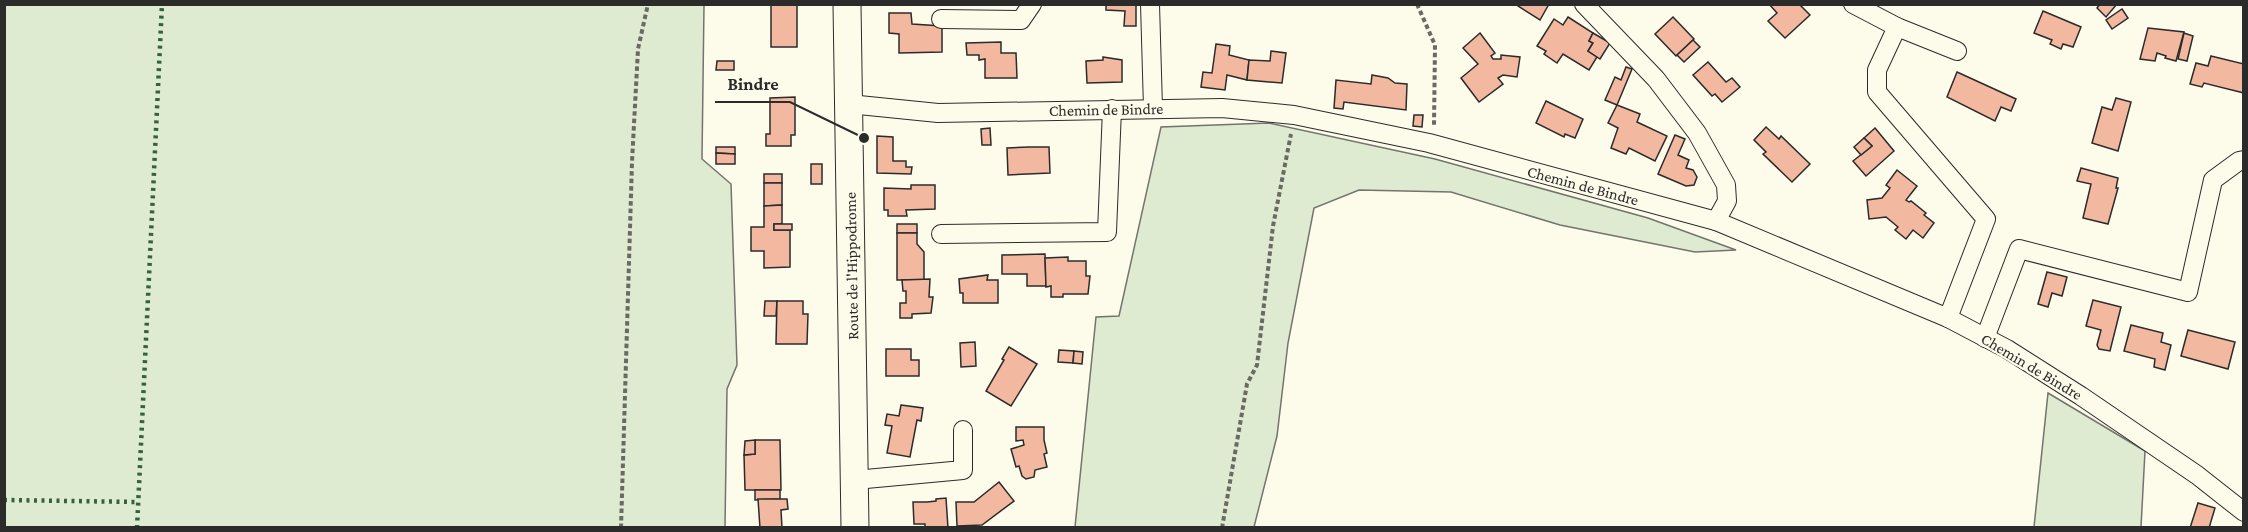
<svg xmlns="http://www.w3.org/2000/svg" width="2248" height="532" font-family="'Crimson Pro',serif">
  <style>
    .green { fill: #deebd1; stroke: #74746e; stroke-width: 1.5 }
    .building { fill: #f2b8a0; stroke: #2b2b2b; stroke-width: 1.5 }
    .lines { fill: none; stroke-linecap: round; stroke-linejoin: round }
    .minor-casing { stroke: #2b2b2b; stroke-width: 20 }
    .secondary-casing { stroke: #2b2b2b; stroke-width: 29 }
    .path { stroke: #6a6964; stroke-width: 4; stroke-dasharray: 4.5 3; stroke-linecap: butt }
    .minor { stroke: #fdfbea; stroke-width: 18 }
    .secondary { stroke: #fdfbea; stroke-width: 27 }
    .hedge { stroke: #34623c; stroke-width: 4.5; stroke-dasharray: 3 4.5; stroke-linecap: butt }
    .labels { text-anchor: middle; stroke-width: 4.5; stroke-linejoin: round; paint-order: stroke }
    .street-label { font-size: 16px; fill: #2b2b2b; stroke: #fdfbea }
    .leader { fill: none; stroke: #2b2b2b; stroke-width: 2 }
    .callout-dot { fill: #2b2b2b; stroke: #fdfbea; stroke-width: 2 }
    .callout-label { font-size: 18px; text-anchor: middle; font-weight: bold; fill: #2b2b2b; stroke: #fdfbea; stroke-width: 4.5; stroke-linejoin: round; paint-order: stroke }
  </style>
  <rect width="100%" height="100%" fill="#fdfbea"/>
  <!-- green -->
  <g class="green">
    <path d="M4,5H704L702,159L731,184L737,365L727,389L725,527H5Z"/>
    <path d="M1269,123L1435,159L1648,218L1736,250L1695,252L1560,225L1451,192L1359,190L1314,208L1288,343L1277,436L1254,527H1075L1096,317L1119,316L1161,127Z"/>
    <path d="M2048,393L2145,451L2141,527H2034Z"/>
  </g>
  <!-- building -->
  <g class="building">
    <rect x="771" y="4" width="26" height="43"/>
    <path d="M1106,4L1136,5V26H1124L1125,11L1106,10Z"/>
    <path d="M1519,4H1549L1540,20L1518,6Z"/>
    <path d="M1769,4H1799L1810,15L1785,38L1768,21L1777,13Z"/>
    <path d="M2100,4H2117L2106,17L2097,8Z"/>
    <path d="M2122,9L2128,18L2112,29L2106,20Z"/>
    <path d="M2043,11L2081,27L2073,47L2063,44L2061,49L2050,44L2052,40L2034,33Z"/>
    <path d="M889,13H911L912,24L942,26V52L899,53V34L889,33Z"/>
    <path d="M1568,17L1593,33L1589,41L1593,43L1588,51L1597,57L1589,70L1563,54L1557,63L1544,54L1546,51L1537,46L1554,19L1563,25Z"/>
    <path d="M1673,17L1694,39L1676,56L1655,34Z"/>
    <path d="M2148,28L2184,32L2176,61L2165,58L2166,56L2157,53L2155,61L2140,59Z"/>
    <path d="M1480,33L1495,53L1491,56L1493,59H1501V55L1520,57L1517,77L1503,75L1498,78L1503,84L1479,102L1461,78L1478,64L1463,48Z"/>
    <path d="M1593,33L1610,43L1600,59L1588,51L1593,43L1589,41Z"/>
    <path d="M2184,33L2193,36L2187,61L2178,59Z"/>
    <path d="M1693,40L1700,47L1684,62L1677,55Z"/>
    <path d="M1001,42V53H1016L1017,78H985V59L979,60V55H967L966,43Z"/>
    <path d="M1216,44L1230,46L1229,55L1249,60L1247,80L1227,75L1225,90L1201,87L1203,72L1212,73Z"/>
    <path d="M1271,51L1286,53L1282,83L1247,80L1249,60L1270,61Z"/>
    <path d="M2211,56L2244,64V93L2204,83L2202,87L2190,84L2196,63L2208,66Z"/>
    <path d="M1103,57L1122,60V82L1087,83L1086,61L1103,60Z"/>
    <path d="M717,61H734V70H716Z"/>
    <path d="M1708,62L1726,82L1732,78L1740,87L1722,102L1715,94L1712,96L1693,75Z"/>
    <path d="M1626,67L1632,69L1617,105L1605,100L1615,77L1621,80Z"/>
    <path d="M1957,72L2016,99L2011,111L2001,107L1995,121L1947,97Z"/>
    <path d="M1372,75L1388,78L1395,83L1407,84L1406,110L1344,102L1343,109L1334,108L1336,80L1371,84Z"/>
    <path d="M795,97V135H791V146H766V134H770V98Z"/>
    <path d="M2116,98L2131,102L2118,151L2092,143L2102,107L2112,110Z"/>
    <path d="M1546,101L1583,119L1575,138L1565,134L1564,137L1536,123Z"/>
    <path d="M1617,105L1640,114L1637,122L1667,136L1655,161L1629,148L1626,154L1611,148L1618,128L1608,123Z"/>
    <path d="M1414,115H1423L1422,127L1413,126Z"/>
    <path d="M1766,127L1779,139L1781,136L1810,164L1792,182L1763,154L1766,152L1754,140Z"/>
    <path d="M990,128L991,145H982L981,129Z"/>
    <path d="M1875,128L1894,151L1866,176L1853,161L1872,146L1864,138Z"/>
    <path d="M1675,135L1685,139L1678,155L1689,160L1686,168L1693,170L1697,177L1694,185L1686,186L1658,174Z"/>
    <path d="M877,136L893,137V161H906V167H912L911,174L877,173Z"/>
    <path d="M1864,138L1872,146L1861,155L1854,147Z"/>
    <path d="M716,147H735V154L716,153Z"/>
    <path d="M1029,147H1049L1050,173L1008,175L1007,148Z"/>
    <path d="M716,153L735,154V164H716Z"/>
    <rect x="811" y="164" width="11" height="20"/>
    <path d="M2081,168L2118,178L2116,188H2118L2108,224L2083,218L2091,184L2077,181Z"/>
    <path d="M1897,170L1917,186L1906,200L1909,202L1911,201L1926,213L1924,215L1934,223L1923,238L1913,230L1906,239L1895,230L1898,227L1886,217L1869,219L1867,200L1882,198L1890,188L1886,185Z"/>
    <rect x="764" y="174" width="18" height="9"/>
    <path d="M764,183H782V205L764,206Z"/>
    <path d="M911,185H935V209L906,210L907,216H888V210H884V188L911,189Z"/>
    <path d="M782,205V224H774V230H790V267L764,268V251H751V227H764V206Z"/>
    <rect x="774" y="224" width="18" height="6"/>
    <rect x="897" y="224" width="20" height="9"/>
    <path d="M897,233H917V244L924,252V280H897Z"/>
    <path d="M1045,254L1046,286H1027V274H1002V255Z"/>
    <path d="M1068,257V261H1086V276H1090L1088,294H1063V297H1051V286L1046,287L1045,258Z"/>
    <path d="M2047,272L2067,277L2062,296L2052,293L2048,307L2038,304Z"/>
    <path d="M988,275L987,280H998V303H963V293H960L959,279Z"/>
    <path d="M930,279L929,297H933L931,313L912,314V318H900V303H906V291H903L902,280Z"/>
    <path d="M2093,300L2121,307L2110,351L2099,349L2097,345L2101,330L2086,326Z"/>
    <path d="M765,301H777L776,316H764Z"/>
    <path d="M777,301H803V314H808L807,344H776Z"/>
    <path d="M2131,325L2163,333L2161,342L2171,345L2165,370L2154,367L2155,359L2124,351Z"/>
    <path d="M2188,330L2235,342L2228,369L2181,356Z"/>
    <path d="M975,342L976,366L961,367L960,343Z"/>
    <path d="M1009,347L1037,364L1011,406L986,391L1004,360L1002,359Z"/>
    <path d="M886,349H911V360H919V376H886Z"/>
    <path d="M1059,350L1074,351L1073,363L1058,362Z"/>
    <path d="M1074,351L1083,352L1082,364L1073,363Z"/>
    <path d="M901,405L923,408L921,421L917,420L910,457L887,453L892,426L885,425L887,414L899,416Z"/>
    <path d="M1016,427H1044V440L1047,453L1044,454L1047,467L1035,470L1034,477L1026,479L1022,476L1019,466L1016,467L1011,449L1024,445L1023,440L1016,441Z"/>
    <path d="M755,440H780L781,490H745L744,455L755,454Z"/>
    <path d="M755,440V454L744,455L745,441Z"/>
    <path d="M999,482L1014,501L982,525L957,526L956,502H974Z"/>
    <path d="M755,490H780V499L755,500Z"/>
    <path d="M946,498L948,528H925V524H914L913,502H927L936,501V499Z"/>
    <path d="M758,499H787L788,509L781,510L782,528H760Z"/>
    <path d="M2198,503L2215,508L2209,528H2190Z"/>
  </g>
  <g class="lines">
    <!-- minor casing -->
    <g class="minor-casing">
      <g id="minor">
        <path d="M1150,4L1153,108"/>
        <path d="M1584,4L1656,79L1697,133L1726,185L1727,201L1716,221"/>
        <path d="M1853,4L1897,27L1957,51"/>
        <path d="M941,19L1021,20L1032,4"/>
        <path d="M1897,27L1877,70V92L1986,219L1948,318"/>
        <path d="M849,104L938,113L1222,108L1294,115L1429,143L1716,221L1948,318L2007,349L2081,396L2197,475L2244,512"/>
        <path d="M941,234L1107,232L1112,109"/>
        <path d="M1985,338L2019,249L2188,292L2213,180L2239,161L2244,160"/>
        <path d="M855,480L963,470V430"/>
      </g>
    </g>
    <!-- secondary casing -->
    <g class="secondary-casing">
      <path id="secondary" d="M847,4L855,528"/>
    </g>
    <!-- path -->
    <g class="path">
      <path d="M1417,4L1435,45L1434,125"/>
      <path d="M621,528L632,162L638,49L648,4"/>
      <path d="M1222,528L1247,384L1257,365L1273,226L1291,134"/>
    </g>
    <!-- minor -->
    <use href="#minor" class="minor"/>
    <!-- secondary -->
    <use href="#secondary" class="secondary"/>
    <!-- hedge -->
    <g class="hedge">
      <path d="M4,500L138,502"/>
      <path d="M137,528L162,4"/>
    </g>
  </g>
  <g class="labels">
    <!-- street labels -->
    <g class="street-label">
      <text transform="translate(1106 109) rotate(-1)" y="6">Chemin de Bindre</text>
      <text transform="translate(1583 185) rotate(15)" y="6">Chemin de Bindre</text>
      <text transform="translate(851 266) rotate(-91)" y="6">Route de l'Hippodrome</text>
      <text transform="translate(2032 366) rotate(31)" y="6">Chemin de Bindre</text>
    </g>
  </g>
  <!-- callouts -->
  <path class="leader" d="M864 138L790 102H715"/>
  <circle class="callout-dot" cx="864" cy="138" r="6"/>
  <g class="callout-label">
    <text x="753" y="90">Bindre</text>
  </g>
  <!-- border -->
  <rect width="2248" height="532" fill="none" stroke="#2b2b2b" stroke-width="12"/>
</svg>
